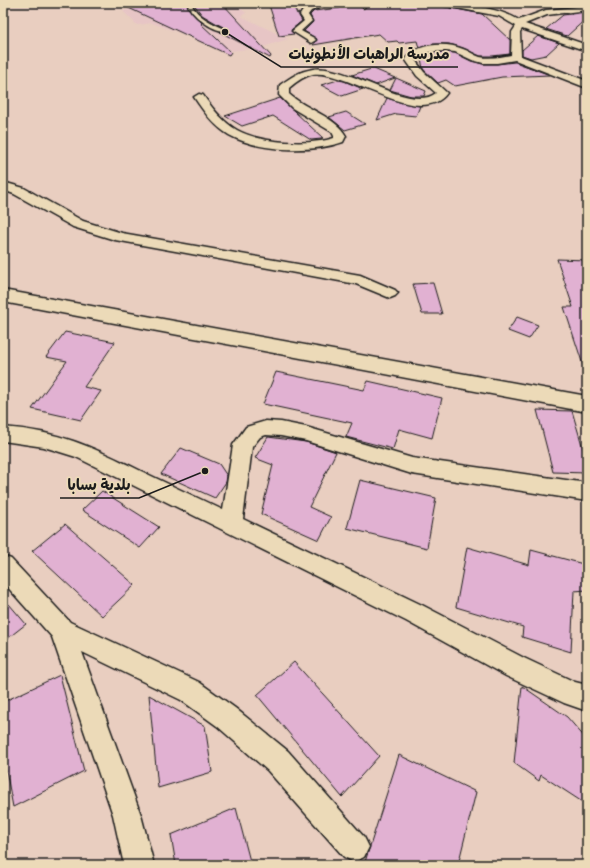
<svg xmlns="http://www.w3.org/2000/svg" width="590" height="868" font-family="Caveat,'Playpen Sans Arabic',sans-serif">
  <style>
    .built { fill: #e7c5c5 }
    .building { fill: #e1b1d2; stroke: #1c1c1c }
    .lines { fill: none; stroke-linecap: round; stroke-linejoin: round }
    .lane-casing { stroke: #1c1c1c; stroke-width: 3 }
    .street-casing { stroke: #1c1c1c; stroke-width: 3 }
    .secondary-casing { stroke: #1c1c1c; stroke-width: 3 }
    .lane { fill: #ecdab8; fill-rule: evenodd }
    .street { fill: #ecdab8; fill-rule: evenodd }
    .secondary { fill: #ecdab8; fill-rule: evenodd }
    .leader { fill: none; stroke: #1c1c1c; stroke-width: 1.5 }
    .callout-dot { fill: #1c1c1c; stroke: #ecdab8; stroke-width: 1.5 }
    .callout-label { font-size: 15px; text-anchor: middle; font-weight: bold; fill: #1c1c1c; stroke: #ecdab8; stroke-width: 3.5; stroke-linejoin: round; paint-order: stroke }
  </style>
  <rect width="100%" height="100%" fill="#e9cec0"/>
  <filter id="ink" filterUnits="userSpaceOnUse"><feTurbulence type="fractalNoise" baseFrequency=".025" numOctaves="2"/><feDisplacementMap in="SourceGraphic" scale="8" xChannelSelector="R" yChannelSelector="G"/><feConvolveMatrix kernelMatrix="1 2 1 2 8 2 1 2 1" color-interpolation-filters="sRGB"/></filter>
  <g filter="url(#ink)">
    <!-- built -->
    <path class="built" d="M147,3H234L246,13L241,16L288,39L260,48L230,51L152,23L137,25L123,11Z"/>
    <!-- building -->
    <g class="building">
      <path d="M118,3H186L192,13L202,23L201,24L231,52L229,55Z"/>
      <path d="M193,3H222L271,56L270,58L220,32H226V29L202,15Z"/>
      <path d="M271,3H292L297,14L299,13V16L302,21L291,30L294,34L279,36L269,5L272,4Z"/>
      <path d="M372,3H436L441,6L482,14L510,40V54L492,56H480L463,48L449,44H432L419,48L417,41L399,43L397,41L388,42L379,34L313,45L317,39L304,31L313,22L310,15L314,11L340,8L338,6L358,4L363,9Z"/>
      <path d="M587,12V18L567,36L546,29L563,15Z"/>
      <path d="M538,36L559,43L546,55L531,58L522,55V50Z"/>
      <path d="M445,52L455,53L471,61L483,64H497L515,62L550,75L502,77L455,86L446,80L438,83L423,69L421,58L429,53Z"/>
      <path d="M371,69H374L395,78L376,85L352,75Z"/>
      <path d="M396,78L426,91L424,96H411L390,90Z"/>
      <path d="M338,80L344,81L363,89L342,96L321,85Z"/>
      <path d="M280,98L323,138L321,139L311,140L273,116L242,126L225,116Z"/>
      <path d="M387,98L402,103L420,106L416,116L396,114L377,120Z"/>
      <path d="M346,112L365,124L345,130L329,117Z"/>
      <path d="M557,259L587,260V368H584L564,307H573Z"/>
      <path d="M433,283L442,314H422L413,284Z"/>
      <path d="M517,317L538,325L529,339L508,331Z"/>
      <path d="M65,332L115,342L84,387L101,391L81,420L32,409L67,361L46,357Z"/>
      <path d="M276,372L364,390L368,381L442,398L432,438L399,429L393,449L346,437L352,423L263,404Z"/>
      <path d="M537,410L572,411L587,462V473L553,472Z"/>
      <path d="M268,437L306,442L336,452L309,507L331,517L319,540L261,514L273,465L255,458Z"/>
      <path d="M181,448L219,464L227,476L226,482L215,498L161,474Z"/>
      <path d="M360,480L436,498L427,548L347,528Z"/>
      <path d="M102,491L159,527L140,548L82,510Z"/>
      <path d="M65,524L135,585L102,616L32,551Z"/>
      <path d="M467,547L529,565L531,550L587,565V590L574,591L571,652L522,637L523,627L456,607Z"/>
      <path d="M3,597L26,624L3,642Z"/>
      <path d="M294,662L379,756L342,797L257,695Z"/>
      <path d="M60,675L84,771L13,807L3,754V702Z"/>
      <path d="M522,686L567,717L587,740V805L541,775L539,781L514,763Z"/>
      <path d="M149,695L205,726L212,772L158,788Z"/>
      <path d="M399,755L476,792L458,865H364Z"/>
      <path d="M236,808L251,865H176L171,835Z"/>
    </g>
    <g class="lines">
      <!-- lane casing -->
      <g class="lane-casing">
        <path id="lane" d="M187,3H191C197,17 212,23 225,29V31C212,31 191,15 187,3Z"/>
      </g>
      <!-- street casing -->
      <g class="street-casing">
        <g id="street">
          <path d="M318,3H330L311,11L308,15L312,21L301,31L314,38L316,40L311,43L292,31L304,21L300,15L305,7Z"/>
          <path d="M437,3C462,3 497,7 519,20L546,10L587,6V10L547,15L525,24L587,45V51L522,29L520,32L521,56L587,81V88L515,60L497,63H483L472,60L455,52L445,51L429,52L415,60L424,72L447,93C421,130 347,69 313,74C304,76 296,82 289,88V94C305,109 336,117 346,136L343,142C312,153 259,152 229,135C214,126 203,111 194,97L199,94L203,95C212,108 223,122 237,130C260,143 309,146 334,138V136L332,132L292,108L279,95L280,85C291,77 300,71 313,69C346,63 410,114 436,93L417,76L405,59C418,43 446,42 463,49C469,51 474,55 480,57C490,59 501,57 511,55L512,32L516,26L499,16L441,5Z"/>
          <path d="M3,182L24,188L83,221L122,233L360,275L395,290L398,293L395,296L390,298L356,284L115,240L73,227L14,194L3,190Z"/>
          <path d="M266,421L281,422L306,427L412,458L587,483V501L412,474L306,441L281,436L266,435L260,437L252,447L243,519L422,605L524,658L575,682L587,685V711L564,703L506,676L406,621L76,457L44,447L3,441V427C59,431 92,447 141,471C168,484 196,497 223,510L233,445L246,427Z"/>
          <path d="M3,556L11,559L70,622L199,682L235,708L288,751L364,837L369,847L364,857L354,862L344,857L268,771L217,726L181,700L82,652L141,815L154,865H124L113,815L52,637L3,582Z"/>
        </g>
      </g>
      <!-- secondary casing -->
      <g class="secondary-casing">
        <path id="secondary" d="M3,290L587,396V412L3,302Z"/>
      </g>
      <!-- lane -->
      <use href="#lane" class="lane"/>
      <!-- street -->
      <use href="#street" class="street"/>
      <!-- secondary -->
      <use href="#secondary" class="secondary"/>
    </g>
  </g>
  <!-- callouts -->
  <path class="leader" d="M225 32L281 67H458M205 471L139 498H60"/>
  <g class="callout-dot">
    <circle cx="225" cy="32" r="4"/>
    <circle cx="205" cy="471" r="4"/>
  </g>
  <g class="callout-label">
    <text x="369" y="59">مدرسة الراهبات الأنطونيات</text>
    <text x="99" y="490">بلدية بسابا</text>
  </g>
  <!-- margin -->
  <rect width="590" height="868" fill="none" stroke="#ecdab8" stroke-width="16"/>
  <rect x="8" y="8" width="574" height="852" fill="none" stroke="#1c1c1c" stroke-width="1.5" filter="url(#ink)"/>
</svg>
